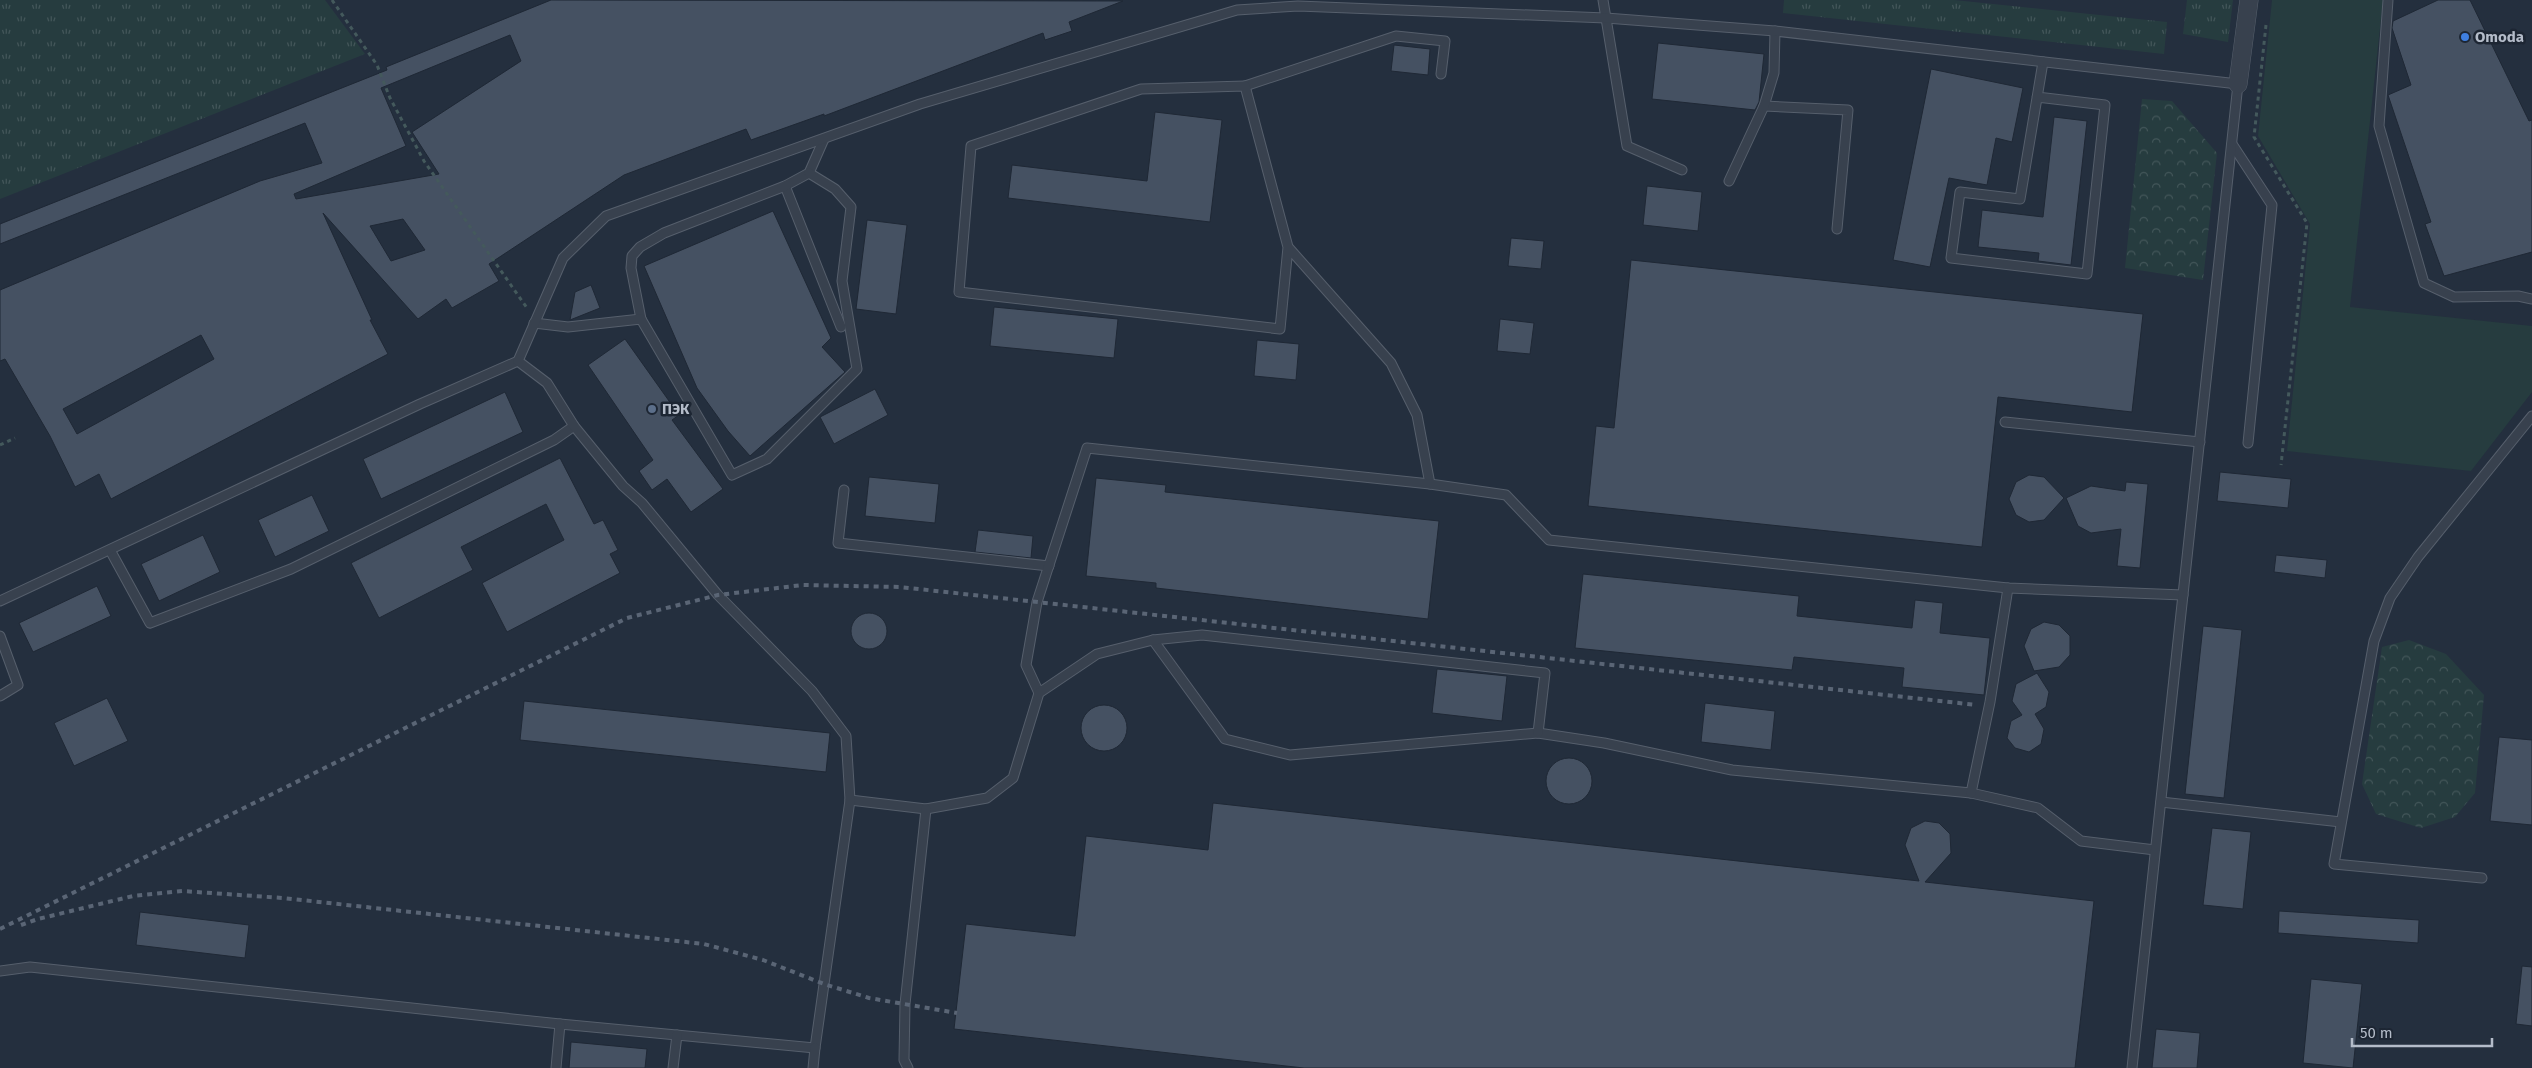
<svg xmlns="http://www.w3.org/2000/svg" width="2532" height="1068" font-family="'Fira Sans',sans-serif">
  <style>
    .grass { fill: url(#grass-tufts) }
    .forest { fill: url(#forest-crowns) }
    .green { fill: #263c3f }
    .building { fill: #455162; stroke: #1f2835; fill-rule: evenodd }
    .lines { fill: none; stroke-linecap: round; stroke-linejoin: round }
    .service-casing { stroke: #565f6c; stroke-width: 11 }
    .minor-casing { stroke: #565f6c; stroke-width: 19 }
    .path { stroke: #44595c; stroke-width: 3; stroke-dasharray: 4 4; stroke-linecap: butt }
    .service { stroke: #38414e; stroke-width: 9 }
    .minor { stroke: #38414e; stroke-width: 18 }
    .rail { stroke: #5a6575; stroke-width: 4; stroke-dasharray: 5 5; stroke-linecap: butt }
    .shop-dot { fill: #3f7fe0; stroke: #1d2633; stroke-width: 2 }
    .service-dot { fill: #5c6f8a; stroke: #1d2633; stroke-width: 2 }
    .labels { text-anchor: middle; stroke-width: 5; stroke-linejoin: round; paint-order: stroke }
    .poi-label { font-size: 15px; font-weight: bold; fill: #b4bcc9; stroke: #1d2633; text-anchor: start }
  </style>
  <defs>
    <pattern id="grass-tufts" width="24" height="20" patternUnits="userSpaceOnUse" patternTransform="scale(1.25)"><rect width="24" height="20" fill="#263c3f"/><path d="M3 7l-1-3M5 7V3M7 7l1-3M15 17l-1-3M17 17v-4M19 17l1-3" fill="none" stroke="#435659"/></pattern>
    <pattern id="forest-crowns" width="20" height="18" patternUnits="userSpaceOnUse" patternTransform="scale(1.25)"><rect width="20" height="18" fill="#263c3f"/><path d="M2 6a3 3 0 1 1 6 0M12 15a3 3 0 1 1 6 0" fill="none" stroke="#435659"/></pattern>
  </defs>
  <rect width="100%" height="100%" fill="#242f3e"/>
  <!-- grass -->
  <g class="grass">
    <path d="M0,0H325L365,54L0,199Z"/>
    <path d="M1784,0H1954L2167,22L2164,54L1783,13Z"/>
    <path d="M2187,0H2233L2228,42L2183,34Z"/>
  </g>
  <!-- forest -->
  <g class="forest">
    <path d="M2142,99L2172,101L2217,153L2203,280L2125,268Z"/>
    <path d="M2409,640L2446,654L2484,695L2475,793L2455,817L2421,828L2376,814L2362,784L2382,647Z"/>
  </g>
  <!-- green -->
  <path class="green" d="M2272,0H2383L2350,307L2532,326V392L2471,471L2287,451L2310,224L2258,136Z"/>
  <!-- building -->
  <g class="building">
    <path d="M551,0L1123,1L1069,22L1072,31L1045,40L1043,33L824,116V114L751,140L746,129L624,175L489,264L499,281L452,308L446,299L418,319L323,213L372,320H370L388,354L111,499L99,474L75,487L50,436L5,359L0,361V290L260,181L322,163L305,123L0,244V224L387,70L386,67ZM510,35L521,61L412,132L439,174L296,199L294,194L406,146L381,88ZM403,219L425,250L391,261L370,226ZM201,335L214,359L77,434L63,409Z"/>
    <path d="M2438,0H2470L2529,121L2532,120V252L2444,276L2425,224L2431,222L2388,95L2411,85L2392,28L2393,21Z"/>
    <path d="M1658,43L1764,54L1759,102L1755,110L1652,99Z"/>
    <path d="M1394,45L1430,49L1428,75L1391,71Z"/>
    <path d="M1931,69L2023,88L2012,142L1996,138L1987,185L1949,178L1930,267L1893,260Z"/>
    <path d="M1155,112L1222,120L1210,222L1008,198L1012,165L1147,181Z"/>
    <path d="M2054,117L2087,121L2071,265L2038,261L2039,253L1978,247L1982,210L2043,217Z"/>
    <path d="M1647,186L1702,192L1698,231L1643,225Z"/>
    <path d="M773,211L831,338L822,347L845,372L750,456L728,431L697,388L644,266Z"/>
    <path d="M867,220L907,225L896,314L856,309Z"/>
    <path d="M1511,238L1544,241L1541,269L1508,266Z"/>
    <path d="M1631,260L2143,314L2132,412L1998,397L1982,547L1588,506L1596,426L1614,428Z"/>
    <path d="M591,285L600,308L570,320L575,292Z"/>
    <path d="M994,307L1118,319L1114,358L990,346Z"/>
    <path d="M1500,319L1534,323L1530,354L1497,351Z"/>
    <path d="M625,339L679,415L672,420L723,489L691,512L667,479L652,490L639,471L653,460L588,365Z"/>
    <path d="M1257,340L1299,344L1296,380L1254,376Z"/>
    <path d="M875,389L888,415L834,444L820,417Z"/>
    <path d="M505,392L523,432L381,499L363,459Z"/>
    <path d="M560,458L594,524L603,520L618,550L610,554L620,573L507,632L482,583L564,540L546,504L461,547L473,570L379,618L351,563Z"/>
    <path d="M2220,472L2291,479L2288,508L2217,501Z"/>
    <path d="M2029,475L2044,477L2064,498L2044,520L2029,522L2016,515L2009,499L2016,482Z"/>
    <path d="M869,477L939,484L935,523L865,516Z"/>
    <path d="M1096,478L1166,485L1165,492L1439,521L1428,619L1156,588V583L1086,576Z"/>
    <path d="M2126,482L2148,484L2140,568L2117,566L2121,529L2091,533L2078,526L2066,498L2091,486L2125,491Z"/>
    <path d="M312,495L329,531L275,557L258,520Z"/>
    <path d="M978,530L1033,536L1031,558L975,552Z"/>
    <path d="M203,535L220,572L159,601L141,564Z"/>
    <path d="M2276,555L2327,560L2325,578L2274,572Z"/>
    <path d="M1583,574L1799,596L1797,616L1912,628L1915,600L1943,603L1940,633L1990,638L1984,695L1902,687L1904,668L1794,657L1792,670L1575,648Z"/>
    <path d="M97,586L111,616L33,652L19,623Z"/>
    <circle cx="869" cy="631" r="18"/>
    <path d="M2044,622L2059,625L2070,636V655L2059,667L2034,671L2024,646L2031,629Z"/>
    <path d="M2203,626L2242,630L2224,798L2185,794Z"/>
    <path d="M1437,669L1507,676L1502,721L1432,713Z"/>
    <path d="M2037,673L2049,692L2046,707L2035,714L2044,729L2041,744L2029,752L2015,748L2007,738L2011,721L2022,715L2012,701L2016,684Z"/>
    <path d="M107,698L128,741L74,766L54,723Z"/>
    <path d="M524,701L830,733L826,772L520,740Z"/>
    <path d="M1705,703L1775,711L1771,750L1701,742Z"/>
    <circle cx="1104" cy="728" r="23"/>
    <path d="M2499,737L2532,740V825L2490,821Z"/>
    <circle cx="1569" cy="781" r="23"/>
    <path d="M1213,803L1919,881L1905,845L1911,828L1925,821L1939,823L1950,834L1951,853L1925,882L2094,901L2075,1068H1304L954,1029L966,924L1075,936L1086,836L1208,850Z"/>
    <path d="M2212,828L2251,832L2243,909L2203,905Z"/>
    <path d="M2279,911L2419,920L2418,943L2278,933Z"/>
    <path d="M140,912L249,925L245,958L136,945Z"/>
    <path d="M2522,966L2532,967V1026L2516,1024Z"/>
    <path d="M2311,979L2362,984L2353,1068L2303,1063Z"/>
    <path d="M2156,1029L2200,1033L2197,1068H2152Z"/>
    <path d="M571,1042L647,1049L645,1068H569Z"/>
  </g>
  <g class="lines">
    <!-- service casing -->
    <g class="service-casing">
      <g id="service">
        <path d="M1603,0L1627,146L1682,170"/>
        <path d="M2388,0L2379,126L2424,283L2454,297L2518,296L2532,299"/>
        <path d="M1245,86L1396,36L1445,41L1441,74"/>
        <path d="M2037,97L2105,105L2087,274L1951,258L1960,192L2020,199L2043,62"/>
        <path d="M1764,106L1848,110L1837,229"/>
        <path d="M2232,144L2272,205L2248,443"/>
        <path d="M1729,181L1764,106L1774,73L1775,31"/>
        <path d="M785,186L841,327"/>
        <path d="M1288,247L1245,86L1141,89L971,146L959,292L1280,329L1288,247L1391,363L1417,415L1430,484"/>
        <path d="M641,319L631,268L632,256L640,247L664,233L785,186L809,173L824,139"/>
        <path d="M534,323L568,327L641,319L732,475L767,459L857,369L842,281L851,207L835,189L809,173"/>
        <path d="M2005,422L2200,442"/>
        <path d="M844,490L838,543L1049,566"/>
        <path d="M110,550L150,623L291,569L554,440L574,426"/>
        <path d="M0,601L420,404L518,361"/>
        <path d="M0,636L18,685L0,696"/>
        <path d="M1153,640L1225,739L1290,755L1538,733L1604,743L1732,770L1971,793L2038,808L2081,841L2155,850"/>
        <path d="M1039,693L1026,665L1037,602L1087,448L1430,484L1506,495L1549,540L2008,588L2183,595"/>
        <path d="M1971,793L1990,702L2008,588"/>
        <path d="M850,800L926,809L987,798L1013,778L1039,693L1097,654L1153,640L1202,635L1545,673L1538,733"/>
        <path d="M2161,802L2341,822"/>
        <path d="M2482,878L2334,864L2374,641L2390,598L2418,557L2532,416"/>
        <path d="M0,971L30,967L560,1024L815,1048L850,800L846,736L812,691L718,595L642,503L623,486L574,426L547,383L518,361L563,258L606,216L920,104L1237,10L1298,6L1606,18L1775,31L2238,84L2132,1068"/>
        <path d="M556,1068L560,1024"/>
        <path d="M673,1068L677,1035"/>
        <path d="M813,1068L815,1048"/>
        <path d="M908,1068L904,1060L905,1004L926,809"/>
      </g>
    </g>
    <!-- minor casing -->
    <g class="minor-casing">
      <path id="minor" d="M2238,84L2249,0"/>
    </g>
    <!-- path -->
    <g class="path">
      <path d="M332,0L377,65L390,98L424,161L527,308"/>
      <path d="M2266,25L2254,137L2307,223L2281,465"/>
      <path d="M0,445L15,438"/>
    </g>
    <!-- service -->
    <use href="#service" class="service"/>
    <!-- minor -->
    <use href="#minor" class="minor"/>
    <!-- rail -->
    <g class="rail">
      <path d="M21,925L38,919L133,896L182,891L283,898L704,944L763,960L824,984L869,998L957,1013"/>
      <path d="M0,929L627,618L718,595L803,585L900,587L1977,705"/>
    </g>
  </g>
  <!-- markers -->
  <circle class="shop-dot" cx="2465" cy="37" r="5"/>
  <circle class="service-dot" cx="652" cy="409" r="5"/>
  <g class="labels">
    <!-- poi labels -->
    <g class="poi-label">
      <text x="2475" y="42">Omoda</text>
      <text x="662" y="414">ПЭК</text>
    </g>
  </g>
  <!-- scale -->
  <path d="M2352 1038v8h140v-8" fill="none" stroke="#b4bcc9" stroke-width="2.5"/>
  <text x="2360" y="1038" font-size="15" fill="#b4bcc9" stroke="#1d2633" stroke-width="4" paint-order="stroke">50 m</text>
</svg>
